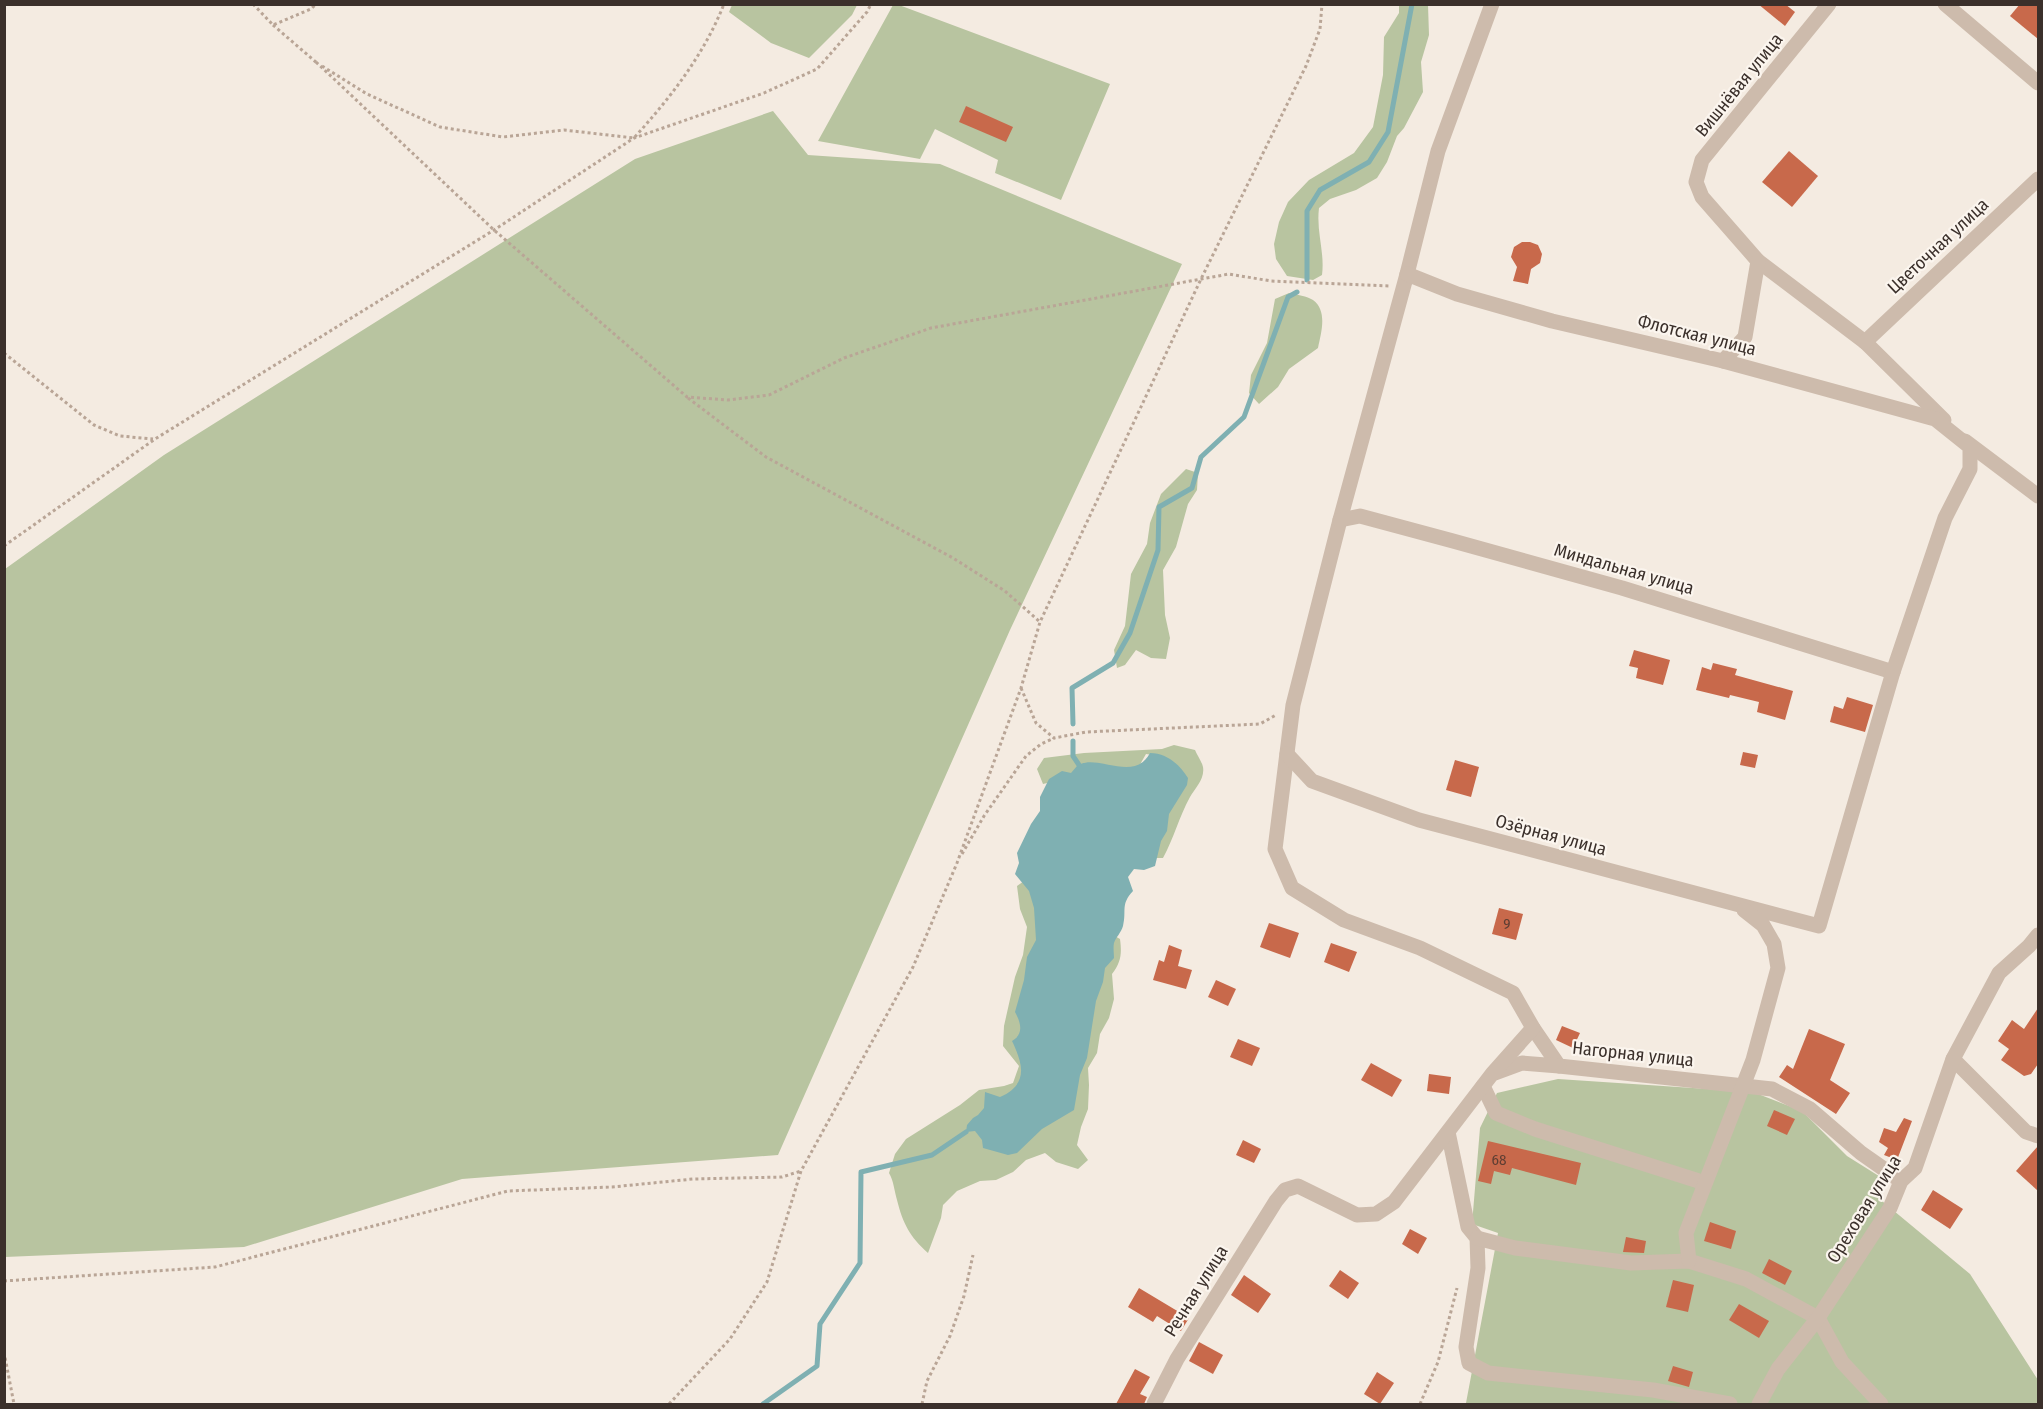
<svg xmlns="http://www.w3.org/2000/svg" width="2043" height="1409" font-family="'Fira Sans Condensed',sans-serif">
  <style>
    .green { fill: #b8c4a0 }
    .water { fill: #7fb0b2 }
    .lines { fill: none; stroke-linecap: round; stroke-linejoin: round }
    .stream { stroke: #7fb0b2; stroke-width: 5 }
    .building { fill: #c8694b }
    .path { stroke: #b9a596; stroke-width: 3; stroke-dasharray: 3 3; stroke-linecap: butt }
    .minor { stroke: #cdbbac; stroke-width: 15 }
    .labels { text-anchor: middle; stroke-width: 4.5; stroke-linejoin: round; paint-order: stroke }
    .number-label { font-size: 15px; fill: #5e3e33 }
    .street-label { font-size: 18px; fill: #3b302b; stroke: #fbf5ee }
  </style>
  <rect width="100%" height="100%" fill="#f4ebe1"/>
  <!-- green -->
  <g class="green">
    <path d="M732,5V4L857,5L852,15L809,58L771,43L729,12Z"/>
    <path d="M893,5H899L1110,84L1061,200L995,173L998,160L935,129L920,159L818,141Z"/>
    <path d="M1399,5H1428L1429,35L1421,62L1423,92L1404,128L1397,136L1387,162L1377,178L1356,190L1330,199L1319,208C1316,232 1325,252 1322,275L1313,280L1287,276L1276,259L1274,244L1279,222L1288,202L1309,180L1354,153L1373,127L1383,75L1384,37L1399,13Z"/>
    <path d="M773,111L808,155L940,164L1182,264L1010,630L778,1155L462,1179L244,1247L5,1257V569L164,455L635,159Z"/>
    <path d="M1289,293C1297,295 1307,296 1313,300C1328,311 1321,333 1318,348L1289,369L1278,387L1259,404L1249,393L1251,375L1267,343L1275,299Z"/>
    <path d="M1186,469L1198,473L1197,490L1188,504L1176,547L1163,570L1165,615L1170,638L1166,659L1151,658L1136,650L1125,665L1117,668L1114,650L1125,626L1131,574L1147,544L1150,523L1161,494Z"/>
    <path d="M1174,745L1195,750C1197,755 1202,762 1203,767C1205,779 1195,788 1190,797C1179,817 1174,838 1163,858H1154L1159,756L1146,754L1138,768L1068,778L1043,784L1037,769L1044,758L1084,753L1162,749Z"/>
    <path d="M1024,881L1035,892L1042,932L1030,965L1029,1004L1020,1012L1029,1030L1022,1045C1029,1067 1027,1088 1015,1108L987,1112L983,1127L990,1144L1009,1145L1020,1141L1018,1133L1013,1126C1022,1112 1025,1118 1036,1110C1056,1095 1060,1088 1070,1066L1077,1068L1084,1059L1088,1011L1102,971L1111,955L1113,935L1120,939C1122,954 1121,962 1112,974L1114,999L1109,1018L1100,1034L1097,1053L1088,1068L1089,1085L1088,1109L1081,1127L1077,1145L1088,1160L1078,1169L1056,1162L1045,1153L1026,1160L1013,1172L996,1180L980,1181L957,1191L943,1205L941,1218L928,1253C910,1237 903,1224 897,1200C894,1190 894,1182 889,1173L895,1154L906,1139L960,1105L979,1090L1004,1086L1013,1083L1019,1066L1003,1046L1004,1026L1015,977L1023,955L1027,927L1020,909L1017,886Z"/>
    <path d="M1558,1079L1753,1092L1802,1111L1847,1156L1882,1178V1201L1970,1274L2038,1380V1404L1466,1403L1498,1233L1472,1224L1480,1128L1497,1093Z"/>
  </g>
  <!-- water -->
  <path class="water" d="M1150,753C1167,753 1180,765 1188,778L1187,785L1169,814L1167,831L1161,841L1155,866L1144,870L1134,869L1128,877L1133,891C1120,905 1127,910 1123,926C1121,933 1116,937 1114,943C1113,947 1114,954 1114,958L1105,968L1103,982L1096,1001L1087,1058L1080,1075L1074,1110L1042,1129L1017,1153L1008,1155L983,1148L982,1140L975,1131L966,1132L967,1125L973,1118L978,1115L984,1108L985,1092L1000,1097C1029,1084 1023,1064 1012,1041C1024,1034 1021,1023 1015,1012L1024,980L1027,957L1036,940L1034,908L1029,891L1015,874L1019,863L1017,853L1031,824L1040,811V797L1049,779L1062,771L1071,773C1073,771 1075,768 1077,766C1097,752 1133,784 1150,753Z"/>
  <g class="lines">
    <!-- stream -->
    <g class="stream">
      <path d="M1307,280V211L1320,190L1369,162L1388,132L1412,4"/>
      <path d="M1073,724L1072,688L1113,663L1130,633L1158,550L1159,507L1192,488L1201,457L1244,417L1288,297L1297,292"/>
      <path d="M1073,741V756L1079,765"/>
      <path d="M763,1404L817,1366L820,1324L860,1263L861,1172L932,1155L966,1132"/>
    </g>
  </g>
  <!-- building -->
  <g class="building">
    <path d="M1758,4H1785L1795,12L1785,26Z"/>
    <path d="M2020,4H2038V39L2010,16Z"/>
    <path d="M966,106L1013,127L1006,142L959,122Z"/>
    <path d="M1789,151L1818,176L1792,207L1762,182Z"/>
    <path d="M1522,242H1530L1538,245L1542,254L1540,263L1531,269L1528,284L1513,281L1517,267L1511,257L1514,247Z"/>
    <path d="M1634,650L1670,660L1663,685L1636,678L1638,668L1629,666Z"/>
    <path d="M1713,663L1737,669L1735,675L1793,691L1785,720L1757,712L1759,702L1730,695L1729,698L1696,690L1702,667L1711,670Z"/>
    <path d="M1847,697L1873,705L1865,732L1830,722L1834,706L1843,709Z"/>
    <path d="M1743,752L1758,755L1755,768L1740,765Z"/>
    <path d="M1455,760L1479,767L1471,797L1446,790Z"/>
    <path d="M1499,908L1523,914L1516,940L1492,934Z"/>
    <path d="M1269,923L1299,933L1290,958L1260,947Z"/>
    <path d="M1331,943L1357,952L1349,972L1324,962Z"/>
    <path d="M1169,945L1182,950L1178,966L1192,970L1186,989L1153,980L1159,960L1164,962Z"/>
    <path d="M1216,980L1236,989L1228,1006L1208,997Z"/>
    <path d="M2038,1008V1064L2031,1074L2024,1076L2001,1060L2009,1049L1998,1041L2012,1020L2024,1029Z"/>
    <path d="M1562,1026L1580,1033L1573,1048L1556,1040Z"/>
    <path d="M1809,1029L1845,1044L1830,1080L1850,1093L1836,1114L1779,1077L1787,1065L1793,1069Z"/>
    <path d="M1238,1039L1260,1048L1252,1066L1230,1057Z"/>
    <path d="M1371,1063L1402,1080L1392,1097L1361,1080Z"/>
    <path d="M1429,1074L1451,1077L1449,1094L1427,1091Z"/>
    <path d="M1774,1110L1795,1119L1787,1135L1767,1126Z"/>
    <path d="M1904,1118L1912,1121L1897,1160L1884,1155L1888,1148L1879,1142L1884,1128L1896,1132Z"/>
    <path d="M1243,1140L1261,1149L1254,1163L1236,1155Z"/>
    <path d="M1488,1141L1581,1163L1576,1185L1512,1168L1510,1175L1494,1171L1491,1184L1478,1181Z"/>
    <path d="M2038,1146V1191L2016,1171Z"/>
    <path d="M1933,1190L1963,1209L1950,1229L1921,1210Z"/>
    <path d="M1710,1222L1736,1231L1731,1249L1704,1241Z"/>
    <path d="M1410,1229L1427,1238L1418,1254L1402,1244Z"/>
    <path d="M1626,1237L1646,1241L1644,1253L1623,1252Z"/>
    <path d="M1769,1259L1792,1271L1785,1285L1762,1273Z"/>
    <path d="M1340,1270L1359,1283L1348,1299L1329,1286Z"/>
    <path d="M1244,1275L1271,1294L1258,1313L1231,1295Z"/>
    <path d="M1673,1280L1694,1285L1688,1312L1666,1307Z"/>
    <path d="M1139,1288L1189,1318L1181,1331L1157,1316L1153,1322L1128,1307Z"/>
    <path d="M1739,1304L1769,1321L1759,1338L1729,1320Z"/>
    <path d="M1199,1342L1223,1355L1213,1374L1189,1361Z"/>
    <path d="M1673,1366L1693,1372L1689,1387L1668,1381Z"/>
    <path d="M1135,1369L1150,1377L1140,1394L1147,1397L1144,1404H1116Z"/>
    <path d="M1377,1372L1394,1383L1380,1404L1364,1394Z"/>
  </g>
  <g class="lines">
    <!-- path -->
    <g class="path">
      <path d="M253,4L273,25L311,9L316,4"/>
      <path d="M273,25L317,63"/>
      <path d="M316,62L494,230L687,397L728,400L769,395L844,358L931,328L1229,274L1271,281L1390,286"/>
      <path d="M322,66L367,94L440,127L503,137L564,130L634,138C670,98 704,55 724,4"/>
      <path d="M4,353L94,425L120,436L153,439"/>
      <path d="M688,398L766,457L953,558L1005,591L1040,622"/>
      <path d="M4,546L155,439L494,230L634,138L764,93L817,69L867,12L871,4"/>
      <path d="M1021,688L1036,723L1054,738L1086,732L1260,724L1276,715"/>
      <path d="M962,854L984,816L1026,756L1041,744L1054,738"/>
      <path d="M4,1281L215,1267L508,1191L612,1187L693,1179L782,1177L801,1171"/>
      <path d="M4,1352L14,1404"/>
      <path d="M669,1404L730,1339L767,1282L801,1171L913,967L957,863L1021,688L1040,622L1201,279L1306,66L1320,29L1322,4"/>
      <path d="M922,1404L927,1381L950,1336L964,1296L973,1255"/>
      <path d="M1420,1404L1438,1362L1457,1288"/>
    </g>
    <!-- minor -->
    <g class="minor">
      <path d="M1492,4L1438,151L1407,274L1340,520L1293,705L1275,849L1292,888L1344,920L1420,948L1513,993L1533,1028L1559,1066L1772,1089L1810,1109L1861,1153L1901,1181"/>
      <path d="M1829,4L1702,160L1696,182L1702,197L1758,261L1865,342L1944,420"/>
      <path d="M1945,4L2038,83"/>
      <path d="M1865,342L2038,179"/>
      <path d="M1723,361L1745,337L1758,261"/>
      <path d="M1965,441L2038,496"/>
      <path d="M1340,520L1360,516L1453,541L1622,588L1893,672"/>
      <path d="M1287,754L1312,781L1419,820L1819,926L1893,672L1945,518L1970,469V447L1935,419L1723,361L1552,321L1457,294L1407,274"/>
      <path d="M1953,1059L2026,1132L2038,1136"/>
      <path d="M1495,1073L1522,1063L1559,1066"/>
      <path d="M1483,1086L1496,1113L1535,1129L1705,1183"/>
      <path d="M1448,1132L1468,1227L1477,1238L1478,1268L1466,1347L1469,1363L1488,1373L1653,1390L1730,1404"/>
      <path d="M1477,1238L1515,1248L1631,1263L1689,1261L1746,1279L1818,1318L1842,1362L1881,1404"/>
      <path d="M1689,1261L1686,1233L1753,1060L1778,968L1774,944L1763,925L1744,910"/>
      <path d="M1154,1404L1177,1359L1276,1201L1285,1190L1298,1186L1357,1215L1376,1214L1394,1202L1492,1074L1533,1028"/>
      <path d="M1759,1404L1778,1369L1818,1318L1890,1208L1901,1181L1915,1168L1953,1059L1999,973L2029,946L2038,935"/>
    </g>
  </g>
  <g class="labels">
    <!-- number labels -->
    <g class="number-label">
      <text x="1507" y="929">9</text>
      <text x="1499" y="1165">68</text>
    </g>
    <!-- street labels -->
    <g class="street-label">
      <text transform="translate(1739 85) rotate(-51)" y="6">Вишнёвая улица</text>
      <text transform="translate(1938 246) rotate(-43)" y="6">Цветочная улица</text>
      <text transform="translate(1697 335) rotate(14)" y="6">Флотская улица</text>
      <text transform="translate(1624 569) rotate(16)" y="6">Миндальная улица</text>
      <text transform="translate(1551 835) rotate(15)" y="6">Озёрная улица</text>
      <text transform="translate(1633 1054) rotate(6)" y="6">Нагорная улица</text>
      <text transform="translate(1864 1209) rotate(-58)" y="6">Ореховая улица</text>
      <text transform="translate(1196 1291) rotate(-58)" y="6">Речная улица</text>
    </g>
  </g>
  <!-- border -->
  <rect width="2043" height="1409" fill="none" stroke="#3b302b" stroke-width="12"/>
</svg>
